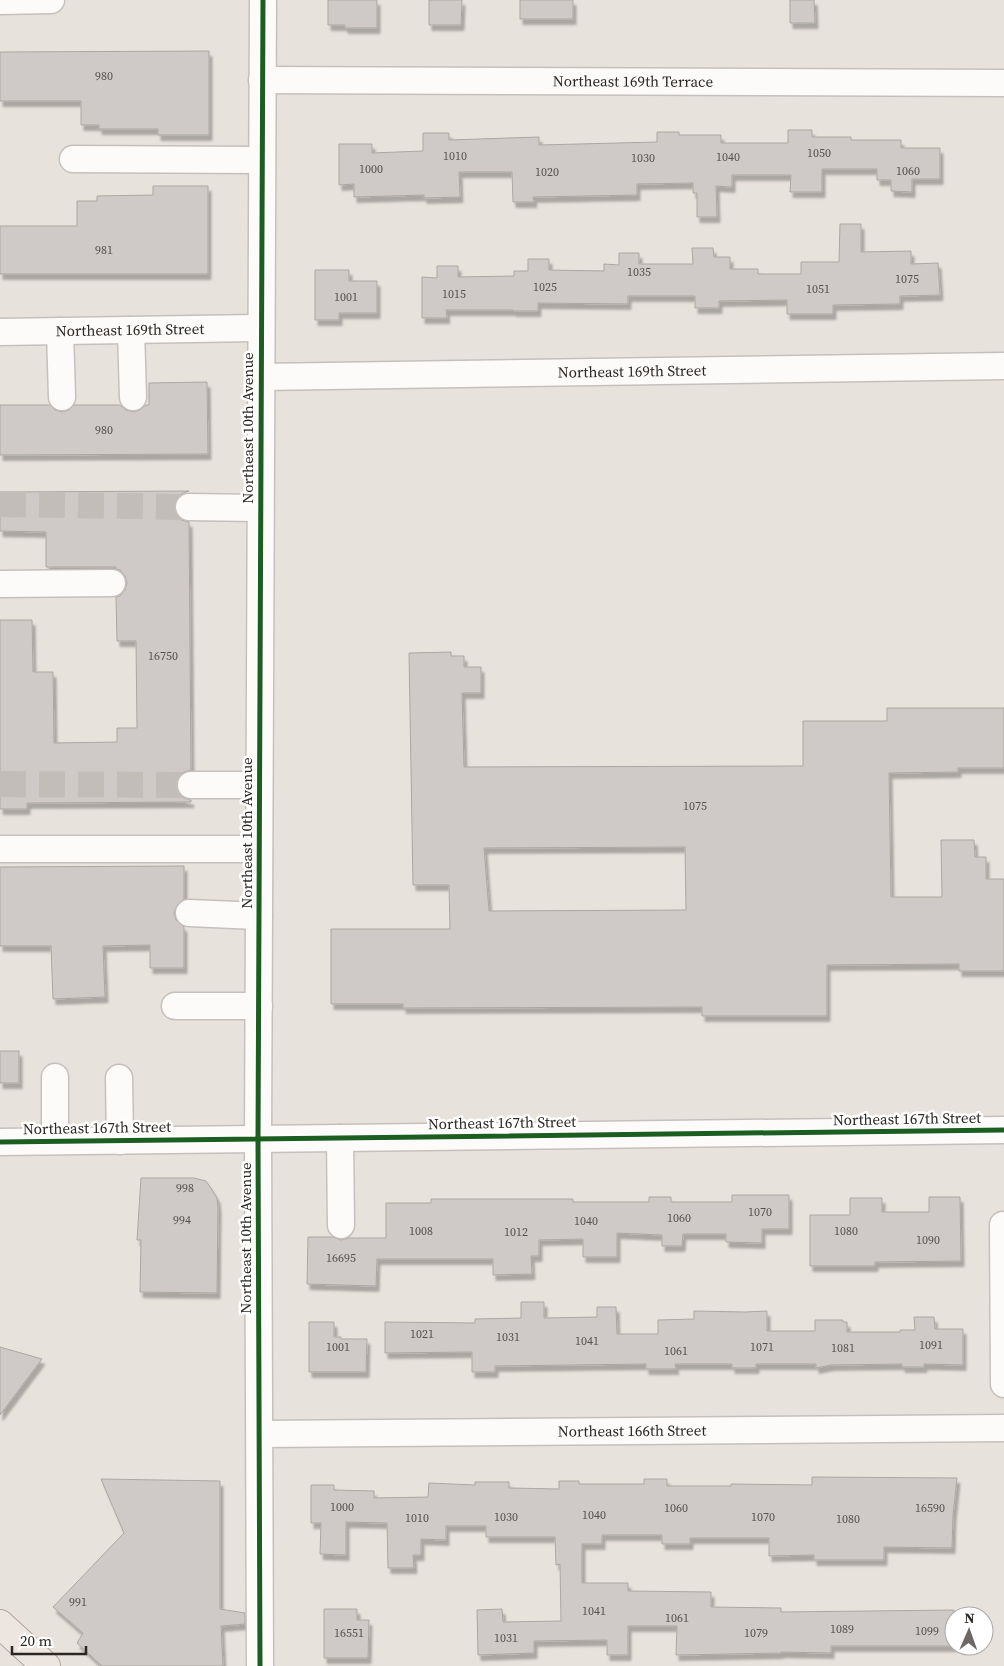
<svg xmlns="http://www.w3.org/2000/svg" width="1004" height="1666" font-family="'Source Serif 4',serif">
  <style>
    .building { fill: #cfcac7; stroke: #aca7a3; fill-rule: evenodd; filter: url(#shadow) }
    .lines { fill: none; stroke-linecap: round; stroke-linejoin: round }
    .minor-tunnel { stroke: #c2bdb8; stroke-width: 26; stroke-dasharray: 26 13; stroke-linecap: butt }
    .minor-casing { stroke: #c5c0bd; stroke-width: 29 }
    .major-casing { stroke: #b2a49a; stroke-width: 30 }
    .minor { stroke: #fcfbfa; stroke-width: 26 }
    .major { stroke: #ede6e0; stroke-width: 28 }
    .cycleway-casing { stroke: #fff; stroke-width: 8 }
    .cycleway { stroke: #1b5e20; stroke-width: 5 }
    .labels { text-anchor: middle; stroke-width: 5; stroke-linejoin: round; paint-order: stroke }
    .number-label { font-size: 12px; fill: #55504e }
    .street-label { font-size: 15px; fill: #2b2724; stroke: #fff }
  </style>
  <defs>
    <filter id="shadow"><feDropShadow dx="3" dy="5.5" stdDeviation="1" flood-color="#0004"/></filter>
  </defs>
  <rect width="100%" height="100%" fill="#e8e2dd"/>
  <!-- building -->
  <g class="building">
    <path d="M328,0H377V28H345V25H328Z"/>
    <path d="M429,0H462L461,25H429Z"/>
    <rect x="520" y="0" width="53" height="19"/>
    <path d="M790,0H814L815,23H790Z"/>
    <path d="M209,51V135H158V129H99V125H81V101H0V52Z"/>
    <path d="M788,130H812V137H851V140H901V148H940V179H912V192L891,191V180H877V169H822V192H790L791,175H732V187L716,186L717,217H697V193H693V183L637,184V195L533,197L534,202H513L512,172H459L460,197L424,198V195L354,197V184L339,185V144H372V153L423,151V133H449V140L539,137V145L657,142V132H679V135H721V143H788Z"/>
    <path d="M153,186H208V274H0V226H77V201H97V196L153,195Z"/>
    <path d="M840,224H861V252L911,251V264L938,263L940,295L900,296V304L833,305V314H787V300L719,301V308H695V296H628V304L538,303V311H513V310H446L447,318H422V277L437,278V266H458V277L514,276V271H528V259H549V270L604,271V264L619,265V253H639V264H693L692,248H713L714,257H730V269H758V274H801V262H839Z"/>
    <path d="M315,270H349V281H377V313H339V320H315Z"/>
    <path d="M207,382L208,454L0,455V405H50L55,410L62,412L69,410L74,405H120L126,410L134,412L140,410L146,405H149V383Z"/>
    <path d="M189,491L181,494L176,499L174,507L176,515L181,520L189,522L191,770L184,772L178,777L176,785L178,793L184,798L191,800V802L27,803V809H0V620H32L33,672H53L54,743L117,742V728H137L136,641H117L116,597L120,596L125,590L127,583L125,576L120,570L116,569V567H46V532L0,531V492Z"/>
    <path d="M451,652V656H464V667H481V693H462L464,767L803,766V721H887V708H1004V768H958V772L889,773L891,897H942L941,840H974L975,857H986V879H1004V971H959V964L827,965V1016H702V1007L403,1008V1004H331V929H450L449,885H413L409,653ZM685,847L686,910L489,911L484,848Z"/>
    <path d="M184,866V899L177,905L174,913L176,920L184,927V968H150V945L103,946L105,997L53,999L51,946H0V867Z"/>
    <rect x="0" y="1051" width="19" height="32"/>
    <path d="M141,1178H194L206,1181L211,1188L217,1198L218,1208L217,1293L140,1292L141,1240H137Z"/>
    <path d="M732,1195H789V1229H762V1243L726,1242V1234H683L682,1246H662V1235L617,1233V1257H583V1239L539,1240V1256H531L532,1274L493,1275V1259H377L376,1286L307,1284L308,1237H333L341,1240L349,1238H386V1203H431V1199H573V1202H649V1197H671V1202H732Z"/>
    <path d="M929,1197H960L961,1261L875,1262V1266H810V1215H850V1198H882V1212H929Z"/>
    <path d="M521,1302H544V1318L597,1317V1307H616L617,1334H658V1320L694,1319V1311L745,1312L767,1311V1331H815V1320H843V1322H847V1332H900V1330H915L914,1317H934L935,1329H963V1365L924,1364V1367H902V1364L831,1365L816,1368V1364H756V1368H732V1364H675L676,1369H646V1364L495,1366V1372H472V1352L385,1353V1322L475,1323V1319L521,1318Z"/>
    <path d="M309,1322H334V1337H341V1339H367L366,1372H309Z"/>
    <path d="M0,1347L42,1359L0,1415Z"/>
    <path d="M812,1477L957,1478L953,1515L952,1548L884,1547V1560H814V1555L769,1556V1538H690V1544H662V1535H602V1544H582V1583H628V1591L711,1592V1607L781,1608V1612L954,1610V1646H831V1653L781,1652V1653L676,1655L677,1626H628V1655H607V1640L534,1641V1653L478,1655L477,1610L502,1609L503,1622L561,1621L560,1564L556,1565L555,1537H486V1526H446V1540L421,1539V1555H413L414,1568H388L387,1523L346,1522V1555L320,1554L321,1523H311V1485H334V1490L374,1491V1498L428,1497L429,1483L475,1485V1482H509V1488L559,1489V1481H579V1484H644V1479H667V1486H731V1484L812,1485Z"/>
    <path d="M101,1479L220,1481V1609L245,1613V1624L221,1626L223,1666H102L77,1643L83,1633L53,1607L124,1533Z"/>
    <path d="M324,1609H357V1620H369L368,1658H324Z"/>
  </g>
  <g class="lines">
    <!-- minor-tunnel -->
    <g class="minor-tunnel">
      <path d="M0,504L189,507"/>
      <path d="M0,784L191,785"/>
    </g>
    <!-- minor casing -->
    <g class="minor-casing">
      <g id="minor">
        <path d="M0,1L51,0"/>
        <path id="s1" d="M262,80L1004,83"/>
        <path d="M73,159L261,160"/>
        <path d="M131,330L133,397"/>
        <path d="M60,331L62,397"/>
        <path id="s2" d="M0,332L261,328"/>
        <path id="s3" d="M261,377L1004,366"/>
        <path d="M189,507L260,508"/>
        <path d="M0,584L112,583"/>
        <path d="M191,785H259"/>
        <path d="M0,849H259"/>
        <path d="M189,913L259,916"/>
        <path d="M175,1006H259"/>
        <path d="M55,1077V1141"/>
        <path d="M119,1078L120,1141"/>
        <path d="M340,1138L341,1225"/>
        <path d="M0,1142L1004,1130"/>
        <path d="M1003,1225L1004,1384"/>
        <path id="s4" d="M260,1434L1004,1428"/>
        <path d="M260,1666L258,1139L263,0"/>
      </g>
    </g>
    <!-- major casing -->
    <g class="major-casing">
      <path id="major" d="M0,1624L46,1666"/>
    </g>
    <!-- minor -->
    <use href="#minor" class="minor"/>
    <!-- major -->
    <use href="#major" class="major"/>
    <!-- cycleway casing -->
    <g class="cycleway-casing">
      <g id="cycleway">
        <path d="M0,1142L1004,1130"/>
        <path d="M260,1666L258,1139L263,0"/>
      </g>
    </g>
    <!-- cycleway -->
    <use href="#cycleway" class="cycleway"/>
  </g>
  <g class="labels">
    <!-- number labels -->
    <g class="number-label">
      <text x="104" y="80">980</text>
      <text x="819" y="157">1050</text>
      <text x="455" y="160">1010</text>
      <text x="728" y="161">1040</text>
      <text x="643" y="162">1030</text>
      <text x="371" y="173">1000</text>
      <text x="908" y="175">1060</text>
      <text x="547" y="176">1020</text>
      <text x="104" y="254">981</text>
      <text x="639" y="276">1035</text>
      <text x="907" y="283">1075</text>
      <text x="545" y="291">1025</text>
      <text x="818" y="293">1051</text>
      <text x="454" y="298">1015</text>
      <text x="346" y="301">1001</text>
      <text x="104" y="434">980</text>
      <text x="163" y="660">16750</text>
      <text x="695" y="810">1075</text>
      <text x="185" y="1192">998</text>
      <text x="760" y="1216">1070</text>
      <text x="679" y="1222">1060</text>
      <text x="182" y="1224">994</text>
      <text x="586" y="1225">1040</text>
      <text x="421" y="1235">1008</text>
      <text x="846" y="1235">1080</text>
      <text x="516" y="1236">1012</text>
      <text x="928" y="1244">1090</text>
      <text x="341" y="1262">16695</text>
      <text x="422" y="1338">1021</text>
      <text x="508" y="1341">1031</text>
      <text x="587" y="1345">1041</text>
      <text x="931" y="1349">1091</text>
      <text x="338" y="1351">1001</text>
      <text x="762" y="1351">1071</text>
      <text x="843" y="1352">1081</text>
      <text x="676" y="1355">1061</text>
      <text x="342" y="1511">1000</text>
      <text x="676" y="1512">1060</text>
      <text x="930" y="1512">16590</text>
      <text x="594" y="1519">1040</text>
      <text x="506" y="1521">1030</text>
      <text x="763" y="1521">1070</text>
      <text x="417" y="1522">1010</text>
      <text x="848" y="1523">1080</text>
      <text x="78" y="1606">991</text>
      <text x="594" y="1615">1041</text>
      <text x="677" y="1622">1061</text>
      <text x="842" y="1633">1089</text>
      <text x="927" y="1635">1099</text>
      <text x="349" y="1637">16551</text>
      <text x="756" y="1637">1079</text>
      <text x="506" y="1642">1031</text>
    </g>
    <!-- street labels -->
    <g class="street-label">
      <text dy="5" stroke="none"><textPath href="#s1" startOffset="371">Northeast 169th Terrace</textPath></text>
      <text dy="5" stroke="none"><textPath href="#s2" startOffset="130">Northeast 169th Street</textPath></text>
      <text dy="5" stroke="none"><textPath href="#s3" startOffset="371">Northeast 169th Street</textPath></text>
      <text transform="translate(248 428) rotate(-90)" y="5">Northeast 10th Avenue</text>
      <text transform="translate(247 833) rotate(-90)" y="5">Northeast 10th Avenue</text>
      <text transform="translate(907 1119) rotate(-1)" y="5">Northeast 167th Street</text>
      <text transform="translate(502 1123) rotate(-1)" y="5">Northeast 167th Street</text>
      <text transform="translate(97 1128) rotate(-1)" y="5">Northeast 167th Street</text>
      <text transform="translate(246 1238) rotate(-90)" y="5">Northeast 10th Avenue</text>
      <text dy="5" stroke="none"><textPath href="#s4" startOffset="372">Northeast 166th Street</textPath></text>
    </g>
  </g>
  <!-- north arrow -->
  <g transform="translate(969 1631) rotate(2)"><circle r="24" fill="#ffffff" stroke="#aaa9a7"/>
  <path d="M0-4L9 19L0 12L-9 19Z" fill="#6d6865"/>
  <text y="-8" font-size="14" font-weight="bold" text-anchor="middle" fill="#2b2724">N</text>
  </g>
  <!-- scale -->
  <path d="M12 1646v8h74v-8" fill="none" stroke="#2b2724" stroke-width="2.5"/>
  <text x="20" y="1646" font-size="15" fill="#2b2724" stroke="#ffffff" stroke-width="4" paint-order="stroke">20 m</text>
</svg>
